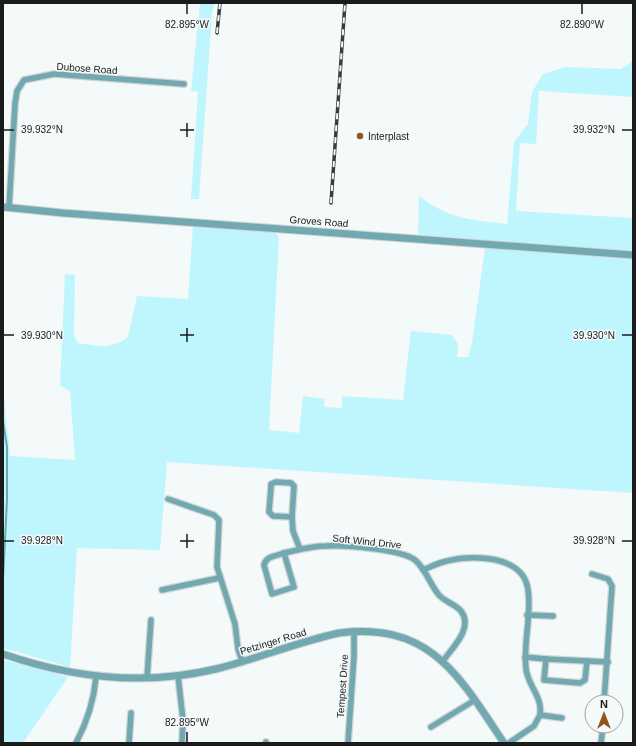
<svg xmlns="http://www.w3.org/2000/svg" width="636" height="746" font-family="Helvetica,sans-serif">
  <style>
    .green { fill: #bff6fe }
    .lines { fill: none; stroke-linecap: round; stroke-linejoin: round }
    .stream { stroke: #67acb5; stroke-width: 2 }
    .minor-casing { stroke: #d1d6d6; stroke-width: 8 }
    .tertiary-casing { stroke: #d1d6d6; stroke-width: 9 }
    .minor { stroke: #72a9b1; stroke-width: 5.5 }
    .tertiary { stroke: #72a9b1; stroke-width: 7 }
    .rail-casing { stroke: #393c3c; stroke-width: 3.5 }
    .rail { stroke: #f4f9fa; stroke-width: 2; stroke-dasharray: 6; stroke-linecap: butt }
    .ticks { fill: none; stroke: #1a1c1c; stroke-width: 1.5 }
    .poi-dot { fill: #94541d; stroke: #f4f9fa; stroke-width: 1.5 }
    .labels { text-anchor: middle; stroke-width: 3; stroke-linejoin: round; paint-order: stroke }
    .street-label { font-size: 10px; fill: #1a1c1c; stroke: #f4f9fa }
    .poi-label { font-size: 10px; fill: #1a1c1c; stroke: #f4f9fa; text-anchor: start }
    .ticks-label { font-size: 10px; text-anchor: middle; fill: #1a1c1c; stroke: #f4f9fa; stroke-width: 3; stroke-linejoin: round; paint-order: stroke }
  </style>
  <rect width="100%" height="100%" fill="#f4f9fa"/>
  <!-- green -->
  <g class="green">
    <path d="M200,3H215L212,13L199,199H191L198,92L191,91Z"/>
    <path d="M633,61V97L539,91L536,144L520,143L516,211L633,218V251L418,235L419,196C449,219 471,220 507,224L514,142L528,124L532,92L543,74L566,67L621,69Z"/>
    <path d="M193,226L275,232L279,237L269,430L299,433L303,396L325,399L324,407L342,408V396L403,400L411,331L452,335L458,344L457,357H468L472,343L485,248L633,259V493L167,462L160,550L77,548L70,667L3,648V388L10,456L75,460L70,391L60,386L65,274L75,275L74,335L78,343C98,346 110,350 128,337L137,296L188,299Z"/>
    <path d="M3,660L68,677L23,743H3Z"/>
  </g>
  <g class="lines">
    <!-- stream -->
    <path class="stream" d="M3,421L7,447V500L3,580"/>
    <!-- minor casing -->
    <g class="minor-casing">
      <g id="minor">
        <path d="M9,208L15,104L17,91L24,80L54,74L184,84"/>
        <path d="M276,482L291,483L294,486L292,517L273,516L269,512L271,487V484Z"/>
        <path d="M168,499L214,515L219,520L217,567L235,624L238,649L242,661"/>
        <path d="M292,517L293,531L300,549"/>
        <path d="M284,553C298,550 311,546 326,546C345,545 401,549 415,560C426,569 430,585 439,595C445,602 455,604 461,611C474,628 452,648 443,661"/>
        <path d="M284,553L294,587L272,594L264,565C266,556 276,556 284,553Z"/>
        <path d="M423,570C430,567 436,564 443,562C469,554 524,554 528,590C532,614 523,643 526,669C528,686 543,697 540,715"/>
        <path d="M592,574L608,579L612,586L604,702"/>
        <path d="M162,590L219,578"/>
        <path d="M527,615L553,616"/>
        <path d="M525,657L546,659"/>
        <path d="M546,659L587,661L585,680L580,683L544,680Z"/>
        <path d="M587,661L608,662"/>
        <path d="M178,676L183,720L182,743"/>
        <path d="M147,678L151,620"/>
        <path d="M431,727L475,700"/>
        <path d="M76,743C87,722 94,701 96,677"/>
        <path d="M129,743L131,713"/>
        <path d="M266,743V742"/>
        <path d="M348,743L354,656V631"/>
        <path d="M509,743L534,726L540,715L562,718"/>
        <path d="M601,743L603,726"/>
      </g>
    </g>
    <!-- tertiary casing -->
    <g class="tertiary-casing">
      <g id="tertiary">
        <path d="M3,207L63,213L633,255"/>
        <path d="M3,654C72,678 144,686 216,669C257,659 297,642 339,633C431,622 459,676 504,743"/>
      </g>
    </g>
    <!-- minor -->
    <use href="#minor" class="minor"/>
    <!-- tertiary -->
    <use href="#tertiary" class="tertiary"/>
    <!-- rail casing -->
    <g class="rail-casing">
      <g id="rail">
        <path d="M217,33L220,3"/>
        <path d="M331,203L345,3"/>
      </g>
    </g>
    <!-- rail -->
    <use href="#rail" class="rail"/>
  </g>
  <!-- ticks -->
  <path class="ticks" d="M187,4V14M582,4V14M187,123V137M4,130H14M180,130H194M622,130H632M187,328V342M4,335H14M180,335H194M622,335H632M187,534V548M4,541H14M180,541H194M622,541H632M187,732V742"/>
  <!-- markers -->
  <circle class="poi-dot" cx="360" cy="136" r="4"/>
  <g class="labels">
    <!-- street labels -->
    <g class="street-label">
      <text transform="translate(87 68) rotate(4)" y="4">Dubose Road</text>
      <text transform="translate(319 221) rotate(4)" y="4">Groves Road</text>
      <text transform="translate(367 541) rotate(6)" y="4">Soft Wind Drive</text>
      <text transform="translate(273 641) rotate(-17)" y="4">Petzinger Road</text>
      <text transform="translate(342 686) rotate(-86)" y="4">Tempest Drive</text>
    </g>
    <!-- poi labels -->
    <g class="poi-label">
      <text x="368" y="140">Interplast</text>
    </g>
  </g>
  <g class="ticks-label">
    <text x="187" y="28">82.895°W</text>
    <text x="582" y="28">82.890°W</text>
    <text x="42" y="133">39.932°N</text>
    <text x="594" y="133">39.932°N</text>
    <text x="42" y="339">39.930°N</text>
    <text x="594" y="339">39.930°N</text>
    <text x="42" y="544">39.928°N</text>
    <text x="594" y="544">39.928°N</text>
    <text x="187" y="726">82.895°W</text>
  </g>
  <!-- border -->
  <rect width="636" height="746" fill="none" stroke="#1a1c1c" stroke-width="8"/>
  <!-- north arrow -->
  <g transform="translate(604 714)"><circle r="19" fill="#f4f9fa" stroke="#9da1a1"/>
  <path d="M0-3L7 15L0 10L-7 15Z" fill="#94541d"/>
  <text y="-6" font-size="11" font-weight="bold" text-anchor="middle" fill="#1a1c1c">N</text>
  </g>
</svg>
